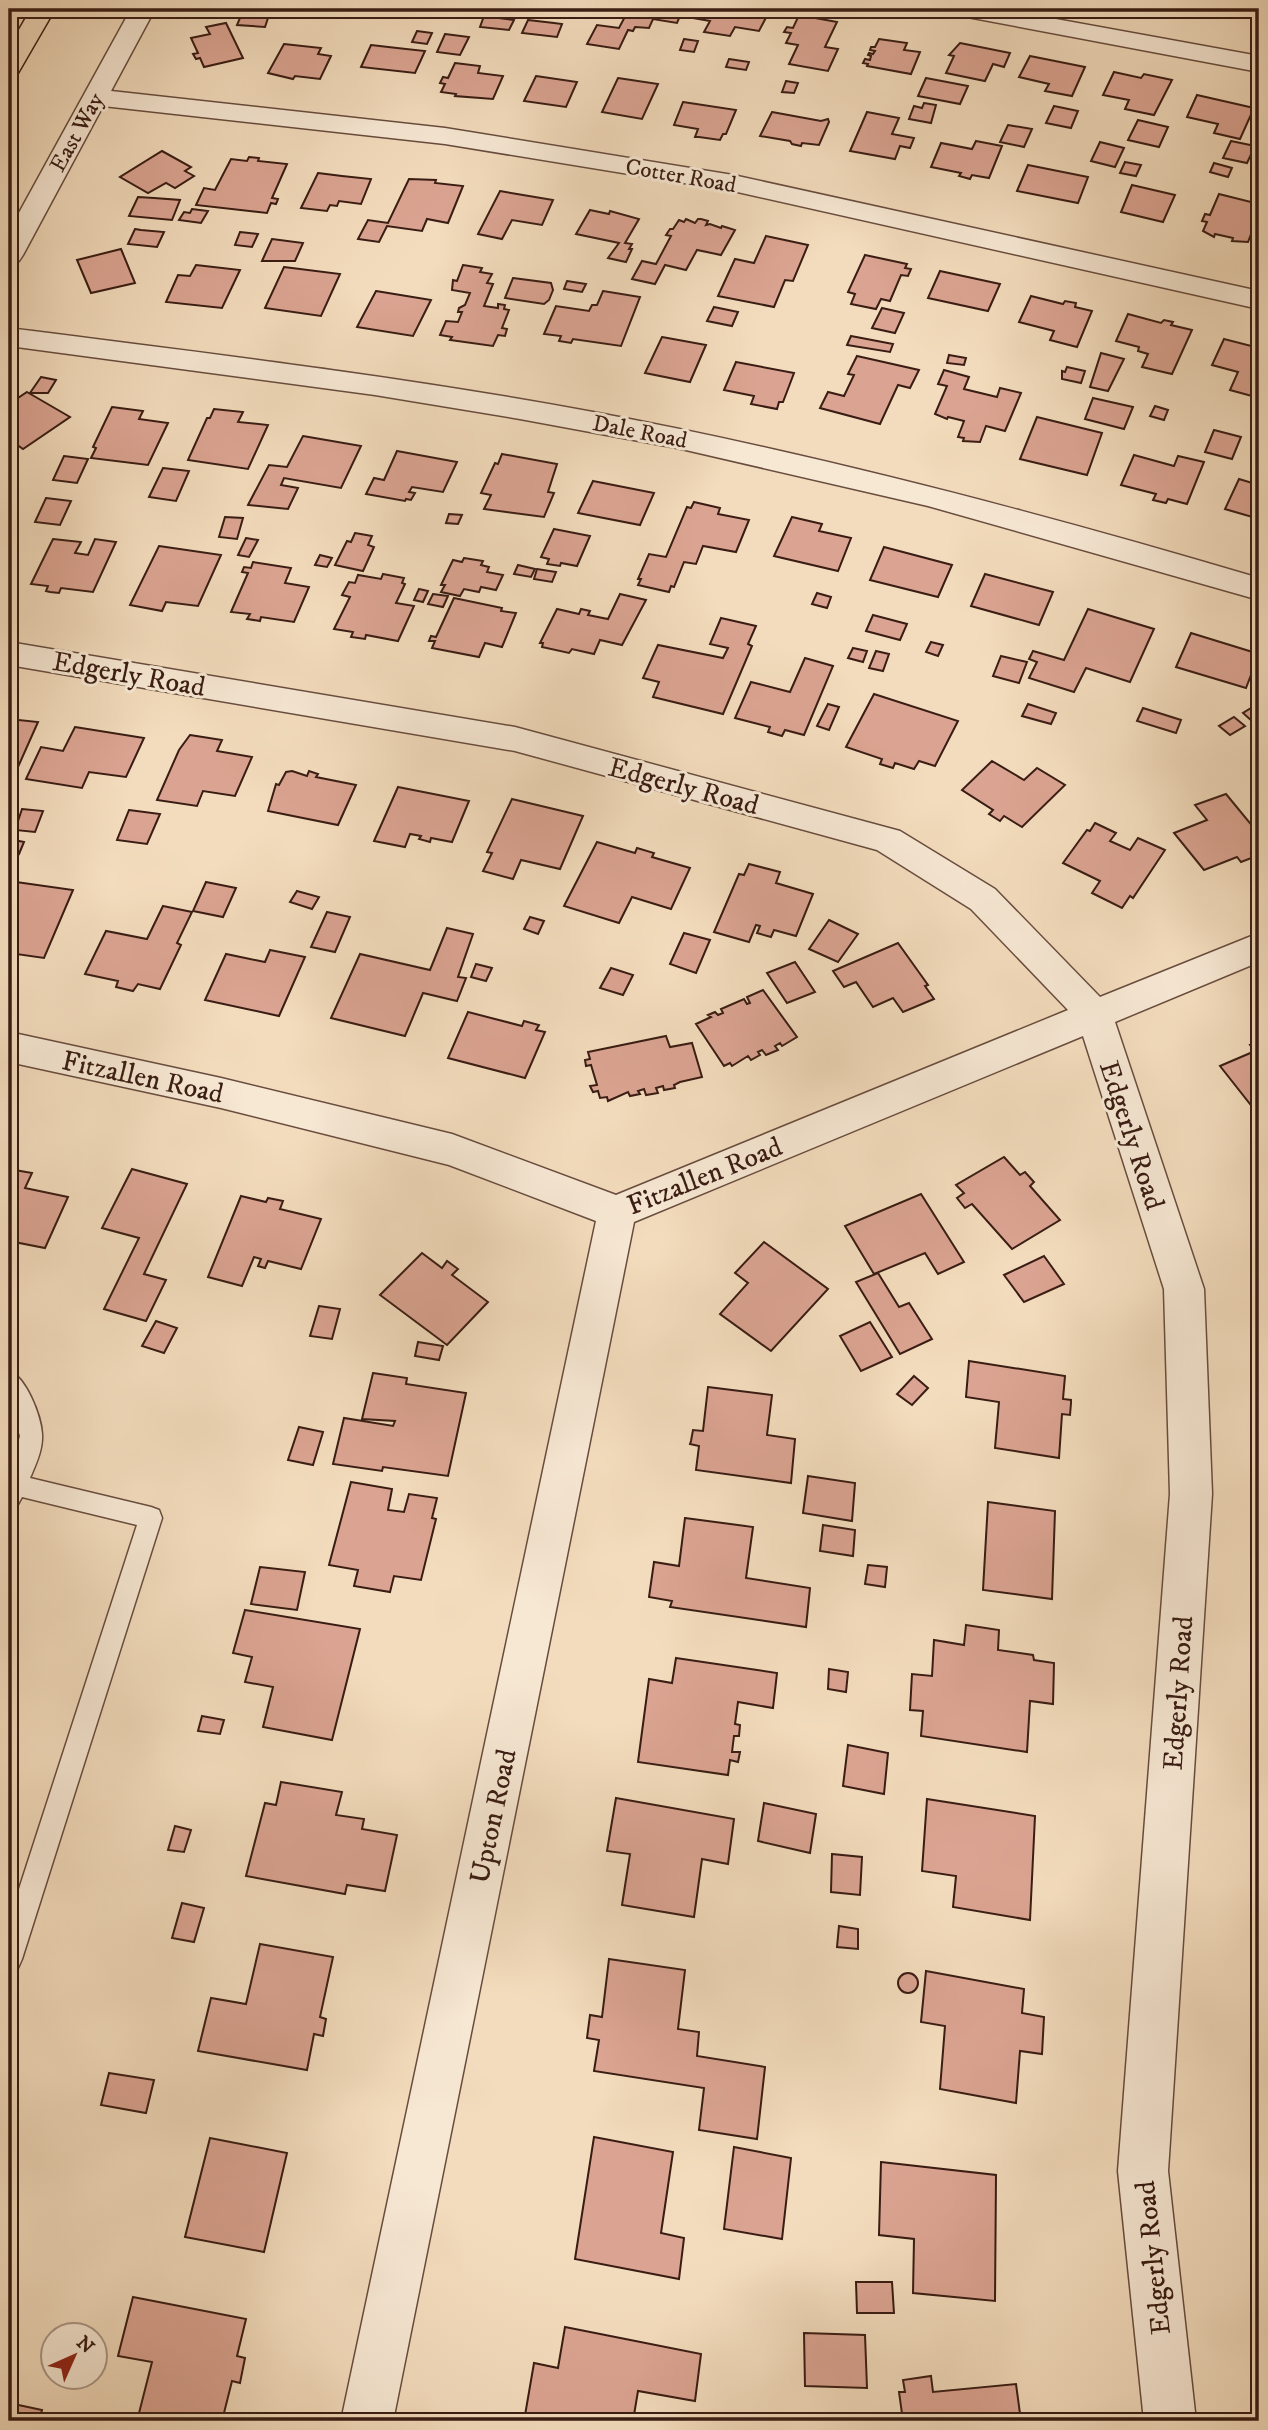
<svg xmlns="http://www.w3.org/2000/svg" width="1268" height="2430" font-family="'IM FELL DW Pica',serif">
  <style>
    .building { fill: #dba492; stroke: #391c13; stroke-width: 2 }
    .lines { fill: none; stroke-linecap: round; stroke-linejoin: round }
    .service-casing { stroke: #684c3e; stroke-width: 3 }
    .minor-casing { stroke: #684c3e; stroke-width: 3 }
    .primary-casing { stroke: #391c13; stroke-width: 3 }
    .service { fill: #f7e8d4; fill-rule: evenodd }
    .minor { fill: #f7e8d4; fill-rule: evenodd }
    .primary { fill: #f3dcbd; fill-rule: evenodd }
    .labels { text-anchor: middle; stroke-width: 6; stroke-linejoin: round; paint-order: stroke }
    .far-street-label { font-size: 23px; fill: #391c13; stroke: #f7e8d4 }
    .street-label { font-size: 28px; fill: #391c13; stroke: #f7e8d4 }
  </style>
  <rect width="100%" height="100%" fill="#f3dcbd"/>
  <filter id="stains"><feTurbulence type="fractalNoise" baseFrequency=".00286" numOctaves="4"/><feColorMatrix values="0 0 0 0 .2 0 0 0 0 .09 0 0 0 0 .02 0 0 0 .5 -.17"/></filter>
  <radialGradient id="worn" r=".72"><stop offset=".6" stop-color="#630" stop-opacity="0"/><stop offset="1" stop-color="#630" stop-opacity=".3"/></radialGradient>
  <!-- building -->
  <g class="building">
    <path d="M371,9H391L388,15L369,14Z"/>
    <path d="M629,9H683L677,23L653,19L649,28L635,27L633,31L628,30L619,49L587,44L597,25L619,28Z"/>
    <path d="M698,9H765L770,10L759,31L735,27L730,36L704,32L710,21L693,18Z"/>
    <path d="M242,13L269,15L265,27L237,25Z"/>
    <path d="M799,15L837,22L825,47L838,49L828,71L789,64L798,45L786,43L791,33L784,32L787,27L793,28Z"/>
    <path d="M484,16L514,20L509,30L480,27Z"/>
    <path d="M528,20L554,23L562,24L557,37L522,33Z"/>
    <path d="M226,23L243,58L204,67L200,58L196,59L193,54L198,53L191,38L210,34L206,27Z"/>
    <path d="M417,31L432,33L427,44L412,42Z"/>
    <path d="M445,34L469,37L460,55L437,52Z"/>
    <path d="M684,39L698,41L694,52L680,50Z"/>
    <path d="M879,39L907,43L904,50L920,52L911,74L867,66L868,64L863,63L865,59L870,60L871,56L868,55L869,53L873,54L875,51L870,50L871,47H875Z"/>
    <path d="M960,43L1010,53L1004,67L993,64L985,81L946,73L954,56L949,55Z"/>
    <path d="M284,44L321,48L318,54L331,56L320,79L295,76L293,79L268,73Z"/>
    <path d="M371,45L397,48L425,51L415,73L361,67Z"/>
    <path d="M1030,56L1085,67L1072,96L1045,91L1049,84L1019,77Z"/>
    <path d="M729,59L749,62L746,70L726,67Z"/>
    <path d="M455,63L480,66L478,73L503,76L493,99L455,96L456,94L441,92L445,84L440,83L443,77L448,78Z"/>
    <path d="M1114,72L1141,78L1144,74L1172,80L1154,115L1125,109L1129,100L1103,95Z"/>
    <path d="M536,76L577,82L566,107L524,101Z"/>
    <path d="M618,78L658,84L642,119L602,112Z"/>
    <path d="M926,78L968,86L960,104L918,96Z"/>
    <path d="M786,81L798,83L794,93L782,92Z"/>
    <path d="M1197,95L1254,108L1240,139L1214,133L1218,124L1187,117Z"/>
    <path d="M683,102L736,110L726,134H723L720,140L699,137H695L698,129L674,125Z"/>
    <path d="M924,103L936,105L931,123L909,119L914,106L922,108Z"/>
    <path d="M1054,106L1078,111L1071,128L1046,123Z"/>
    <path d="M772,112L821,121L828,119L829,122L819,145L802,143L801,146L792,144L790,141L760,136Z"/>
    <path d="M867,112L899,118L892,134L914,138L910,148L900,146L895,159L850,151Z"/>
    <path d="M1138,120L1168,127L1159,147L1128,140Z"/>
    <path d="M1008,125L1032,129L1024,147L1000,142Z"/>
    <path d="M976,141L1002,146L989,178L972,175L970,179L959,176L961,173L931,167L941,143L972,149Z"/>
    <path d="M1231,141L1255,146L1247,163L1223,158Z"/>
    <path d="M1100,142L1124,148L1115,167L1091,161Z"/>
    <path d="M162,151L191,167L185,171L194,176L175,188L166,183L148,193L120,177Z"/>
    <path d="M249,157L259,158L258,161L287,164L272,198L278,199L276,204L271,203L267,213L196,205L204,188L215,190L231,159L247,161Z"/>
    <path d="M1125,162L1141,165L1136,176L1120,173Z"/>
    <path d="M1214,163L1232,168L1228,177L1210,172Z"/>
    <path d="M1028,165L1088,177L1078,203L1017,191Z"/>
    <path d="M318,173L342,176L371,179L361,204L339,201L337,206L330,205L327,211L301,208Z"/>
    <path d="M409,179L436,180L435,183L463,186L448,223L427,219L422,231L387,226L379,242L358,239L368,220L388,223Z"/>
    <path d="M1132,185L1175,195L1163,222L1121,212Z"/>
    <path d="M500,191L517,194L553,200L542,225L512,220L502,239L478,234Z"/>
    <path d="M1219,194L1259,204V213L1248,242L1232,241L1233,238L1215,234L1214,237L1203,231L1207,222L1202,221L1205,214L1210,215Z"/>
    <path d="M138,197L154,198L180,200L172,220L129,216Z"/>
    <path d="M192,209L208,211L201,223L179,220L184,212L190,213Z"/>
    <path d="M590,210L609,214L610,211L639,219L625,243L632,244L629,249H632L626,262L608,258L619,243L576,234Z"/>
    <path d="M686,219L695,223L698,219H701L708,221L706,225L710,224L721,228L722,226L735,230L721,255L697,250L686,270L665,265L655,284L632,279L642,261L656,264L671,236L666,235L670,229H673L679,220L684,222Z"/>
    <path d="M135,229L141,230L164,232L157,247L128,244Z"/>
    <path d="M240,232L258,234L252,247L235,245Z"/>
    <path d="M766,236L808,245L793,281L785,280L774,307L718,296L735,259L754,263Z"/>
    <path d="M272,239L303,243L295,261H262Z"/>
    <path d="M121,249L135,283L91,293L77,260Z"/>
    <path d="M865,255L907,264L905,268L911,269L908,276L901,275L890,301L881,299L876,309L851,304L855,294L848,292Z"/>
    <path d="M196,265L240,270L222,308L166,302L178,275L190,276Z"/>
    <path d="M463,265L482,268L480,272L492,274L487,283L493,284L484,306L498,308V304L505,305L504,309L509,310L502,328L507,329L505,336L498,335L493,346L450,340L452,337L440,335L446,321L458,322L462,312H458L459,308L465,305L470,293L452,290L453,280L457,281Z"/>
    <path d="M284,267L340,274L321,316L265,308Z"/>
    <path d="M940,271L1000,284L988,311L928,298Z"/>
    <path d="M513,278L551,283L553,290L549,300L544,304L505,298Z"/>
    <path d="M567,281L586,284L582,292L564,289Z"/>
    <path d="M376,291L431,300L413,336L357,327Z"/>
    <path d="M603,291L640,297L621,346L573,339L571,343L559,341L561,336L544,334L556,306L589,311L592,305H597Z"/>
    <path d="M1031,296L1063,304L1065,301L1076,303L1075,307L1092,311L1077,347L1050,340L1054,331L1019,322Z"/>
    <path d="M714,307L738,312L732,326L707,321Z"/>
    <path d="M882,308L904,313L895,333L872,328Z"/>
    <path d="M1128,314L1161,323L1164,320L1173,322L1171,325L1192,330L1172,374L1142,367L1148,354L1138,351L1139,347L1116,341Z"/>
    <path d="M851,336L893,344L890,352L847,345Z"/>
    <path d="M662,337L706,345L690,382L645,373Z"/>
    <path d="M1224,339L1255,347L1259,345V398L1230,390L1238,372L1212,365Z"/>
    <path d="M1101,353L1124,359L1108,391L1090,387Z"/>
    <path d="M949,355L966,358L964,365L947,363Z"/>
    <path d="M857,356L919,370L910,388L898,385L880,424L820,408L828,392L844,396L854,375L848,374Z"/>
    <path d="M736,362L794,373L783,402H779L777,409L751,404L754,396L724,390Z"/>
    <path d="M1067,367L1085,371L1081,383L1062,379V371L1065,372Z"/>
    <path d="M944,370L969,377L964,389L997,397L1000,388L1021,393L1005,431L986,426L980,442L963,441L964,438L958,437L964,421L948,417L947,419L935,414L947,386L938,384Z"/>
    <path d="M41,377L56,380L48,393H30Z"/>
    <path d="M27,392L70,417L23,449L9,439V418L14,415L9,411V404Z"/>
    <path d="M1093,398L1133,407L1124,429L1085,419Z"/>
    <path d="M1155,406L1168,410L1164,420L1150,416Z"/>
    <path d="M112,407L143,411L139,419L168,423L148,465L91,458L96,448L93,447Z"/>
    <path d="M214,409L243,412L238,422L268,425L248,469L188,460L207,418H210Z"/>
    <path d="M1037,417L1102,433L1087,475L1020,459Z"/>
    <path d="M1214,430L1241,437L1232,459L1205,452Z"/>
    <path d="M303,436L361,446L341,488L284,478L281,485L298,488L288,509L248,505L269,465L287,467Z"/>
    <path d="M397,451L457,462L443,492L412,487L409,492L415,493L411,500L406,499L405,501L366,494L374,478L384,480Z"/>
    <path d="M502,454L557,464L548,492L554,493L544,517L484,509L491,495L481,493L495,463L498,464Z"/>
    <path d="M1134,455L1174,466L1178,456L1204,462L1187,504L1168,499L1166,503L1153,500L1156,494L1121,485Z"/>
    <path d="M64,456L88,459L77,483L53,480Z"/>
    <path d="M163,468L189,471L176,501L149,497Z"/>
    <path d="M1239,479L1259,485V519L1225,509Z"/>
    <path d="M593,481L654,493L640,525L578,513Z"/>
    <path d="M46,498L71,501L60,525L35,522Z"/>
    <path d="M694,502L720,508L718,514L749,520L736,552L703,546L696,564L684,562L674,587L671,586L669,592L638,585L641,579H638L649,554L666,557L687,507L691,508Z"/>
    <path d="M449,514L462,515L458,524L446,523Z"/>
    <path d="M225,517L243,518L237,539L219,537Z"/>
    <path d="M792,517L822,524L819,531L851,538L838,571L774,556Z"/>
    <path d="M554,529L590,536L577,566L561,563L560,566L547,564L549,559L541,557Z"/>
    <path d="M355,533L372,536L368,545L374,547L363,571L335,565L347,541L351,542Z"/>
    <path d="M246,538L258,540L249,557L238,555Z"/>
    <path d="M53,539L81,542L75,553L88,555L95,539L116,542L93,592L61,588L59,593L50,592L46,591L48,586L31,584Z"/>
    <path d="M159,546L221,555L198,606L166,602L162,611L130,605Z"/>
    <path d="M884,547L952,565L938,597L870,580Z"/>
    <path d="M320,555L332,558L327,567L315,565Z"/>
    <path d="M464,558L483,561L481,565L489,567L487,572L503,575L496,590L481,587L479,592L464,589L460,596L441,592L445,585H441L453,560L462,562Z"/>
    <path d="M253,562L291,568L285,583L309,587L294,622L261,617L260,621L247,619L250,614L231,612L248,573L242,572L244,567L251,568Z"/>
    <path d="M518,565L535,569L531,577L514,574Z"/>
    <path d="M537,569L556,572L552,582L534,579Z"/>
    <path d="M383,574L404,578L402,583L405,584L396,603L414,606L398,641L366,635L365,639L351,637L353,632L334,629L350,597L342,595L349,582L355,583L358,575L381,579Z"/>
    <path d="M985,574L1053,592L1039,625L971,606Z"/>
    <path d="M419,589L428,591L423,602L414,600Z"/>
    <path d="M817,593L831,597L827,608L812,604Z"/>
    <path d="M433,594L448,596L443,607L428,604Z"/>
    <path d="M620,594L646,600L622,645L600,640L594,654L572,649L569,653L542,647L543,643H540L557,609L579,614L581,609L590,611L588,615L608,619Z"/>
    <path d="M454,598L502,608L501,611L516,613L502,647L485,643L479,657L432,648L435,641H429L431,636L436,637Z"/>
    <path d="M1088,609L1154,629L1130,682L1086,668L1074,692L1029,678L1037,662L1029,659L1033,651L1064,660Z"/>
    <path d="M873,615L907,624L900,640L866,631Z"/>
    <path d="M721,618L756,626L748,644L752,646L723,714L653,697L659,682L643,678L658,645L723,658L728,648L710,644Z"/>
    <path d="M1191,633L1259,654L1246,688L1176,667Z"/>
    <path d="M931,642L943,645L938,656L926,652Z"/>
    <path d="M853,648L867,651L863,662L848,658Z"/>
    <path d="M876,651L889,654L883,671L869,668Z"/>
    <path d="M1001,656L1027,662L1019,683L993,676Z"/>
    <path d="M805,658L833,666L804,735L785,730L782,736L768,732L770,727L735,718L751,682L790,692Z"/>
    <path d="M874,694L958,721L935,766L919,761L914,769L895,763L893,768L880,764L882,759L846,747Z"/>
    <path d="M828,704L839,707L829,730L817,726Z"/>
    <path d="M1028,704L1056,713L1051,724L1022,716Z"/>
    <path d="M1256,705L1259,708V718L1253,722L1243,713Z"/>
    <path d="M1143,708L1181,720L1176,733L1137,721Z"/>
    <path d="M1234,717L1245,726L1230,735L1219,726Z"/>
    <path d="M9,719L38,722L10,785H9Z"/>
    <path d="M75,727L144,738L126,777L89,772L82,788L26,779L41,747L63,751Z"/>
    <path d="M190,735L222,740L217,751L252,757L235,796L203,791L197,806L157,800L179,750Z"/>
    <path d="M992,761L1024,780L1037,768L1065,785L1022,827L1004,816L1000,821L989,814L993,810L962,790Z"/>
    <path d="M292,771L307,776L309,771L318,774L316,777L356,785L338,825L268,811L276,784L279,785L286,772Z"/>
    <path d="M398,787L469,801L452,842L431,838L430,842L419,839L421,836L410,834L405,847L374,841Z"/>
    <path d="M1226,794L1259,834V849L1251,853L1254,857L1241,862L1237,857L1204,870L1174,833L1207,820L1195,805Z"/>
    <path d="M512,799L583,816L560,869L521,860L513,879L483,871L492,853L487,852Z"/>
    <path d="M22,809L43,811L35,832L15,830Z"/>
    <path d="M129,810L160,814L147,844L117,840Z"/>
    <path d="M1095,823L1116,833L1110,841L1130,850L1138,838L1165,850L1133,898L1130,896L1122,908L1092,893L1100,881L1063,863L1087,830L1090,831Z"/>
    <path d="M9,839L24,842L19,854L9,852Z"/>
    <path d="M597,842L635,853L637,848L654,853L652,857L690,868L671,909L632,897L619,923L564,906Z"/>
    <path d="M749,864L780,872L776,883L813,894L796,936L774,930L771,937L757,933L760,926L756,925L749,942L714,932L739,874L744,875Z"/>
    <path d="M9,881L73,890L44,958L9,953Z"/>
    <path d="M206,882L236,888L223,917L193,911Z"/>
    <path d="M297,891L319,897L312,909L290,902Z"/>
    <path d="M163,906L192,912L177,943L181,945L160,989L138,984L133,991L116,987L118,981L85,974L106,931L147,939Z"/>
    <path d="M327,912L350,917L335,952L311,947Z"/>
    <path d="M530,917L544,921L538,934L524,929Z"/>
    <path d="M829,920L858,934L838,962L809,949Z"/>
    <path d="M447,928L473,934L458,977L466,978L457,1001L423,993L405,1036L331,1018L360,954L430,970Z"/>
    <path d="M684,933L710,940L696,973L670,964Z"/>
    <path d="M898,943L928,985L925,986L934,999L903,1012L893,998L873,1007L856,982L844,987L833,971Z"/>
    <path d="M270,950L305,957L279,1016L205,1000L226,954L265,962Z"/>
    <path d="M795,962L815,992L787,1003L767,973Z"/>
    <path d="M476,964L492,968L486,981L471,977Z"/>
    <path d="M611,968L633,975L623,995L600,988Z"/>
    <path d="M763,990L797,1037L782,1046L780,1043L775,1046L778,1050L766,1055L762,1050L758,1052L760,1055L751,1060L748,1056L732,1066L730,1063L724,1066L696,1024L711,1017L708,1015L715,1012L718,1015L723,1013L721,1009L744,999L747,1004L750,1003L747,997Z"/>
    <path d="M468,1012L522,1026L524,1021L539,1025L536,1030L545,1032L525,1078L448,1058Z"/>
    <path d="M666,1036L670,1047L692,1043L702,1077L680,1082L674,1085L675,1088L664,1090L663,1086L656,1088L658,1093L646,1095L644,1089L638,1091L640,1094L630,1096L628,1092L608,1101L607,1097L600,1098L598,1091L593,1092L590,1086L597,1085L591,1065L586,1066L585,1060L590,1059L588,1052Z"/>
    <path d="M1259,1041V1107L1254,1109L1220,1066L1255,1051L1250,1045Z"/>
    <path d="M1004,1157L1020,1175L1025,1172L1034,1182L1030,1186L1060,1220L1012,1249L972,1204L965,1208L957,1198L964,1193L956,1185Z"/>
    <path d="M9,1169L32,1173L25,1188L68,1197L45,1248L14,1242L9,1254Z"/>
    <path d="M132,1169L187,1184L144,1274L166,1280L146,1321L104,1309L139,1238L102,1228Z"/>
    <path d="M921,1194L964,1262L938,1274L925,1253L874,1274L845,1226Z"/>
    <path d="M241,1196L266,1202L268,1198L283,1201L280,1209L321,1219L301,1269L268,1261L265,1268L258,1266L261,1259L254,1257L242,1286L208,1277Z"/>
    <path d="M764,1242L828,1289L771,1351L720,1314L748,1283L735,1273Z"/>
    <path d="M422,1253L442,1268L447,1261L458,1269L452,1275L488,1302L447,1345L380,1295Z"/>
    <path d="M1044,1256L1064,1284L1024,1302L1004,1275Z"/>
    <path d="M878,1273L899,1307L909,1303L932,1339L900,1354L856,1282Z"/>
    <path d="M319,1306L340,1309L332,1339L310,1336Z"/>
    <path d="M156,1321L177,1328L164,1353L142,1346Z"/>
    <path d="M870,1322L892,1357L861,1371L840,1336Z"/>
    <path d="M418,1342L443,1346L439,1360L415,1356Z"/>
    <path d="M969,1361L1065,1376L1063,1399L1071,1400V1403L1070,1415L1062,1414L1059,1458L995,1448L999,1402L966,1397Z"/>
    <path d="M373,1373L407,1378L406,1384L466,1393L448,1476L383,1467L382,1471L333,1464L344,1418L393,1426L395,1421L362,1419Z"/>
    <path d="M914,1376L928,1388L912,1405L897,1394Z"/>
    <path d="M708,1387L772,1395L767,1435L795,1439L791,1483L696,1470L699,1446L690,1444L691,1441L693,1430L703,1431Z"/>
    <path d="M299,1427L323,1432L313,1465L288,1460Z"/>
    <path d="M808,1476L855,1483L852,1521L803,1513Z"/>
    <path d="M351,1482L392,1489L388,1510L404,1512L409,1494L437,1498L432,1518L436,1519L421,1580L394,1576L390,1592L354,1586L358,1570L329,1565Z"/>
    <path d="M988,1502L1055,1511L1052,1599L983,1590Z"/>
    <path d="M685,1518L753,1527L746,1578L810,1588L806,1627L670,1607L672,1601L649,1597L654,1562L679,1566Z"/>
    <path d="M823,1525L855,1530L853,1556L820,1551Z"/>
    <path d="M868,1565L887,1567L885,1587L865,1584Z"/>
    <path d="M260,1567L305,1572L297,1610L251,1604Z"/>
    <path d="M245,1610L360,1629L332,1740L263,1727L273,1687L245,1682L252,1657L233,1653Z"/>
    <path d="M966,1625L999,1630L998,1650L1033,1655L1034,1660L1054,1663L1053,1704L1030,1701L1027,1752L921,1736L923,1711L910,1710L912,1674L932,1676L934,1640L964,1645Z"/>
    <path d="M676,1658L777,1673L773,1708L738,1702L735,1724L740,1725L739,1736H734L732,1752H740L738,1762L730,1760L728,1775L638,1762L649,1679L672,1683Z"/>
    <path d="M829,1669L848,1672L846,1692L828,1689Z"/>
    <path d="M202,1716L224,1720L220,1734L198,1731Z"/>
    <path d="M848,1745L888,1753L884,1794L843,1786Z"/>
    <path d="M281,1782L342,1792L336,1815L364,1819L362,1829L397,1835L385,1891L347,1885L345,1894L246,1876L265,1803L276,1805Z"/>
    <path d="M616,1798L734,1819L728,1864L702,1859L694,1917L622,1905L630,1854L607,1851Z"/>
    <path d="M927,1799L1035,1816L1030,1920L953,1907L956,1876L922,1871Z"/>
    <path d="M764,1803L816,1814L810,1853L758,1841Z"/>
    <path d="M175,1826L191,1830L184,1852L168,1850Z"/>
    <path d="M832,1854L862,1857L860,1895L831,1892Z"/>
    <path d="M182,1903L204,1908L194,1942L172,1938Z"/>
    <path d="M839,1926L858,1929V1949L837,1947Z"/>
    <path d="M260,1944L333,1957L320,2017L326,2019L323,2036L314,2034L307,2070L198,2051L211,1998L246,2004Z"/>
    <path d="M609,1959L685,1970L678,2029L699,2032L697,2056L765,2067L757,2139L699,2130L704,2088L594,2071L599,2040L587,2038L590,2015L602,2017Z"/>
    <path d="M926,1971L1024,1989L1022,2013L1044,2017L1042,2054L1020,2051L1016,2103L940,2089L945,2026L921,2022Z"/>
    <circle cx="908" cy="1983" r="10"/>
    <path d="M109,2073L154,2080L146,2113L101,2105Z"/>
    <path d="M594,2137L673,2152L661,2233L684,2238L679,2279L575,2259Z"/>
    <path d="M210,2138L287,2153L264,2252L185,2237Z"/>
    <path d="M734,2147L791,2158L782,2239L724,2229Z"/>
    <path d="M881,2162L996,2175L995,2301L913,2293L914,2239L879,2235Z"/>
    <path d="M856,2282H892L894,2313H857Z"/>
    <path d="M133,2297L246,2319L237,2356L245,2358L240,2383L232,2381L222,2421H137L152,2362L118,2356Z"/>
    <path d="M565,2327L701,2354L695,2401L638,2391L633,2421H524L534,2363L558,2368Z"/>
    <path d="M804,2333L865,2335L867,2388L805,2386Z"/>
    <path d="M931,2376L933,2392L1016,2384L1021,2421H903L899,2392H905L903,2380Z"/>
    <path d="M9,2403L42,2410L39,2421H9Z"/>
  </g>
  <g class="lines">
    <!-- service casing -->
    <g class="service-casing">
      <path id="service" d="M9,1371C26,1377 41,1416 42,1434C43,1449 36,1464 30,1478L151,1507L159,1510L162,1518L22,1959L18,1968L9,1972V1920L137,1525L22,1497L17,1506L9,1509V1475L20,1436L9,1402Z"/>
    </g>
    <!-- minor casing -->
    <g class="minor-casing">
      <g id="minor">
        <path d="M131,9H155L111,91L445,128L733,175L1259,291V309L733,191L445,144L103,106L23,255L19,261L9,263V231Z"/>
        <path d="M950,9H1001L1259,56V72L962,16L953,14Z"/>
        <path d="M9,328C204,353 400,376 593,412C818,454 1040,513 1259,578V600L928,506L677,448L520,419L375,395L9,346Z"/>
        <path d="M9,642L515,727L900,831L995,889L1100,997L1259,933V962L1115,1022L1204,1289L1212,1494L1168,2171L1196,2421H1144L1118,2171L1170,1494L1164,1289L1083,1036L634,1222L393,2421H341L596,1221L449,1165L221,1108L9,1062V1032L221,1078L452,1134L616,1195L1068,1010L971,909L877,850L515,751L9,665Z"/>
      </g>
    </g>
    <!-- primary casing -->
    <g class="primary-casing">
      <path id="primary" d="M31,9H55L18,73L9,76V47Z"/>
    </g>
    <!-- service -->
    <use href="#service" class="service"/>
    <!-- minor -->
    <use href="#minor" class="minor"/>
    <!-- primary -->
    <use href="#primary" class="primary"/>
  </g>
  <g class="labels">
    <!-- far-street labels -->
    <g class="far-street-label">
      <text transform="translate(76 132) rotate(-61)" y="8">East Way</text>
      <text transform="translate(681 175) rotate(10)" y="8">Cotter Road</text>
      <text transform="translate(640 431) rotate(11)" y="8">Dale Road</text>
    </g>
    <!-- street labels -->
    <g class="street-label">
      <text transform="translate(129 673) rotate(10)" y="10">Edgerly Road</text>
      <text transform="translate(684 785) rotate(15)" y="10">Edgerly Road</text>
      <text transform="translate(143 1076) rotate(12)" y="10">Fitzallen Road</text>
      <text transform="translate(1133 1135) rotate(72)" y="10">Edgerly Road</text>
      <text transform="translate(704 1175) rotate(-22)" y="10">Fitzallen Road</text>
      <text transform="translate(1177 1693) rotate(-86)" y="10">Edgerly Road</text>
      <text transform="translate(492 1816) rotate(-78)" y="10">Upton Road</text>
      <text transform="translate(1152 2258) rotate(-96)" y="10">Edgerly Road</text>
    </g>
  </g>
  <!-- margin -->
  <rect width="1268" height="2430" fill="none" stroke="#f3dcbd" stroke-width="35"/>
  <rect x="10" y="10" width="1247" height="2409" fill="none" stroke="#391c13" stroke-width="3.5"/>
  <rect x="18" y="18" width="1233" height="2395" fill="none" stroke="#391c13" stroke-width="2"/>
  <!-- north arrow -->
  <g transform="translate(74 2356) rotate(45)"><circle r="33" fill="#f7e8d4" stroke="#ab9687" stroke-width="2"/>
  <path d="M0-5L12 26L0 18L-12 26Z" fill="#8f2418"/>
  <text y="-10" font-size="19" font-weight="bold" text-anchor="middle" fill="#391c13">N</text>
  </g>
  <rect width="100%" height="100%" filter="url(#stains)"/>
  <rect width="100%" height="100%" fill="url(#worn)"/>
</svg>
